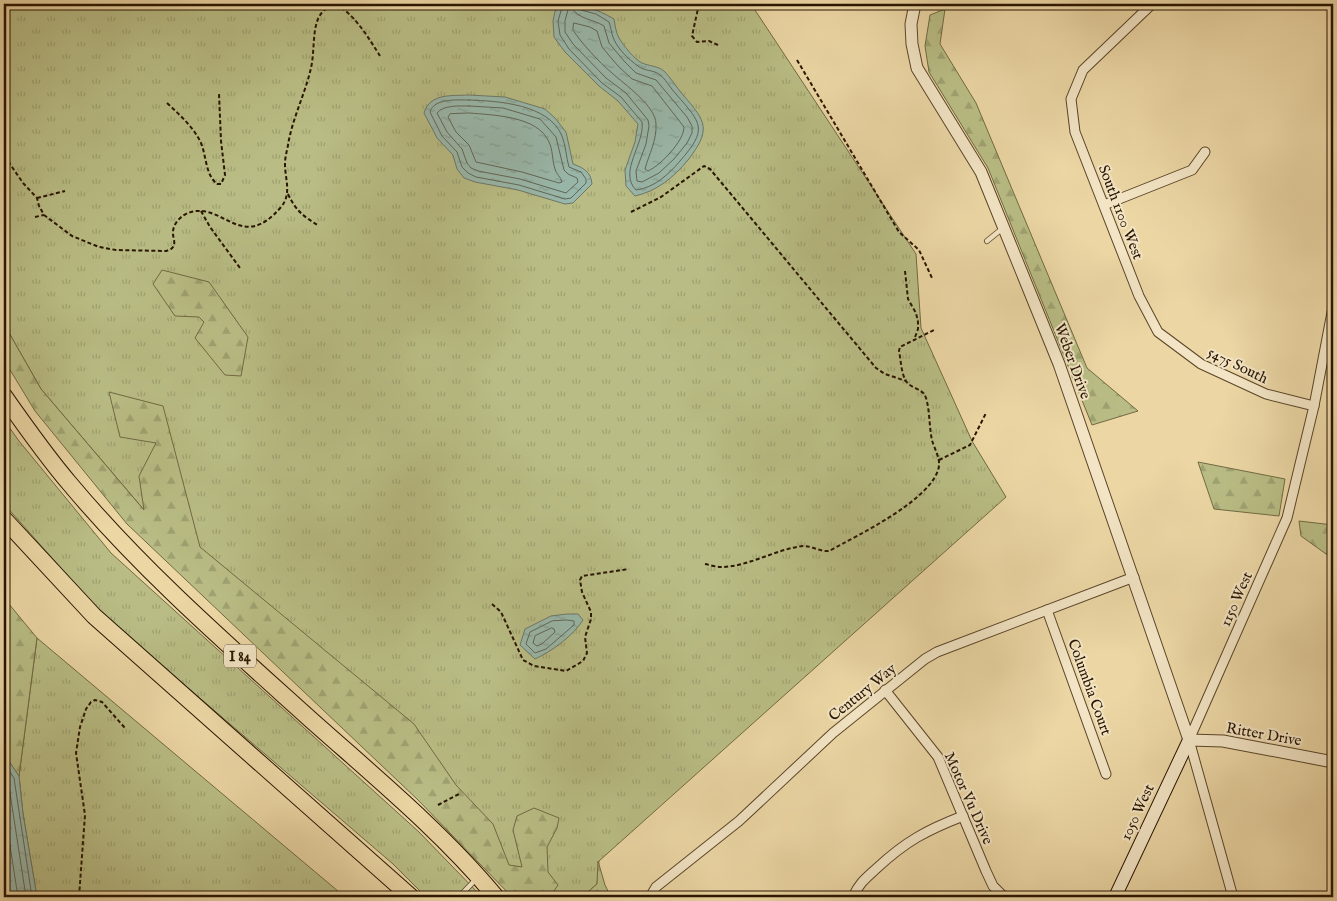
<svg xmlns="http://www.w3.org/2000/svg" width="1337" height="901" font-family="'IM FELL English',serif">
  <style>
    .grass { fill: url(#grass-tufts); stroke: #716942 }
    .forest { fill: url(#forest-firs); stroke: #716942 }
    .water { fill: url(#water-ripples); stroke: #6c7767 }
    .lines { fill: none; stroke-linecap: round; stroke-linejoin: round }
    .shore { stroke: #616656; stroke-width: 1 }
    .service-casing { stroke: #5a4529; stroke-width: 6 }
    .minor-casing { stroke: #5a4529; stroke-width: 11 }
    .tertiary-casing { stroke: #5a4529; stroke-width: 13 }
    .secondary-casing { stroke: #291500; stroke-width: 14 }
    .motorway-casing { stroke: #291500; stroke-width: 18 }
    .path { stroke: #291500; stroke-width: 2; stroke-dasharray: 4 2.5; stroke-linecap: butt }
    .service { stroke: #f2e4c4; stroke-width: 4.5 }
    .minor { stroke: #f2e4c4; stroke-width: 9 }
    .tertiary { stroke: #f2e4c4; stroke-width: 11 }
    .secondary { stroke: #f2e4c4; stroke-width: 12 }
    .motorway { stroke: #ebd6a4; stroke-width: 16 }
    .labels { text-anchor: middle; stroke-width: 4; stroke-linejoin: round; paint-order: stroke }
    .shield { fill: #f2e4c4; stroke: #65533b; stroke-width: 1 }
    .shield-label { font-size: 14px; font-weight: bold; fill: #291500 }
    .street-label { font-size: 15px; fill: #291500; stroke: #f2e4c4 }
  </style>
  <defs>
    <pattern id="grass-tufts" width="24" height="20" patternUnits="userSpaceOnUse" patternTransform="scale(1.25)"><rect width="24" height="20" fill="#b9bd85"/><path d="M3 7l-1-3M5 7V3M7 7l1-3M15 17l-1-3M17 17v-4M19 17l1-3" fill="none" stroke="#9fa271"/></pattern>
    <pattern id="forest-firs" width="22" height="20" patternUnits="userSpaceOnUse" patternTransform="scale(1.25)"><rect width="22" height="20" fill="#b9bd85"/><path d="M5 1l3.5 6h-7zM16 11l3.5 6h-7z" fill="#9fa271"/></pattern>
    <pattern id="water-ripples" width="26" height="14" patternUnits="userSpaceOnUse" patternTransform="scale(1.25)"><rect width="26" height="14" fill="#99b8ab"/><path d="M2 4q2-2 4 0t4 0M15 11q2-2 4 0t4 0" fill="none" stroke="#849d91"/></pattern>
  </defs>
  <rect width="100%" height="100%" fill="#ebd6a4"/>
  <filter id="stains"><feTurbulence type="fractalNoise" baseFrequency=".004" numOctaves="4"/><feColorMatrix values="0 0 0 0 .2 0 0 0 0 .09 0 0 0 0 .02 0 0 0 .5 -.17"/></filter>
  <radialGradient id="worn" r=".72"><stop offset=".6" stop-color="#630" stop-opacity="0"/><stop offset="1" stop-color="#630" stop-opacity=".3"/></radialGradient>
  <!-- grass -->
  <g class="grass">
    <path d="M4,4H751L916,254L921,328L972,441L1006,497L599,861L597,884L582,897H540L145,511L41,389L4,324Z"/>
    <path d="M4,420L19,441L111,553L419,832L482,897H426L393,864L102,614L4,504Z"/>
    <path d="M37,638L345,897H37L23,814L19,776Z"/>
  </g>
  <!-- forest -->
  <g class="forest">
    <path d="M945,9L940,44L976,103L1087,368L1138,411L1092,425L988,168L929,72L925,46L930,15Z"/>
    <path d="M162,270L209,282L248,337L241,376L225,375L195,338L204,322L199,317L175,316L153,284Z"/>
    <path d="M4,324L41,389L144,510L139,476L156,443L120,437L109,392L163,406L200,547L414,724L456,785L493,824L509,865L522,867L513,830L517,816L534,808L559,818L557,828L547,847L548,872L558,885L550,897H512L418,800L127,524L35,411L4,360Z"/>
    <path d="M1198,462L1285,479L1279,516L1214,509Z"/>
    <path d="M1299,521L1333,525V559L1301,536Z"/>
    <path d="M4,598L37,638L19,776L4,754Z"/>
    <path d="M598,861L605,885L611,897H582L597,884Z"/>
  </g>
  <!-- water -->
  <g class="water">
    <path d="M562,4C582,4 597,9 614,19C615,25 616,33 619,38C624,46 634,59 642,63C649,66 658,66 664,71C671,78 677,88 683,95C707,122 711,130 688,160C673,178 657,191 635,196L626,186L625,170L635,142L638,124L618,101L599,86L565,52L554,37L553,21L556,7Z"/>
    <path d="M469,95L505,97L545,109L555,118L566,132L573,164C584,168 591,172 592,184L573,203L565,204L518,190L475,182L464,178L457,169L453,155L437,138L424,113C430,93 451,96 469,95Z"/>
    <path d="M567,614H578L583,620C574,635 551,652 535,659L520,645L525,629L551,616Z"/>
    <path d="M4,754L19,776L23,814L37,897H5Z"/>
  </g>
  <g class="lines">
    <!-- shore -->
    <g class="shore">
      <path d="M563,4L558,21L560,35L569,49L602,83L621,97L642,122C645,144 618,172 636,190C654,188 669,174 680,161C708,129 702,124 676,94C671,89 665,78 659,74C653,70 644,71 638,66C629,60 616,47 613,37C611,32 611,27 609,22L596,14L581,10L579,4"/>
      <path d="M569,8H572C578,19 593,19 604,26L609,43L624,61L636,73L656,80L687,117L692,126V133L687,143L674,159L659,173L642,182L637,181L636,171L646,144L649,126L648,120L626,93L606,78L573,44L565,32V21Z"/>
      <path d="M574,23L590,27L597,31L602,47L618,66L632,79L652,86L684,127C684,141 661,165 648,171L645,169C649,154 657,140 656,124C656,106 624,84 612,73C599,62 582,44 573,30Z"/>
      <path d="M469,100C498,101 549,104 562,136C566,146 566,157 569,167L581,172L586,179V183L571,198L565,199L519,185L476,177L468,173L462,167L457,152L442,136L430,112C434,98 457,100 469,100Z"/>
      <path d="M469,106L503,108L540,119L556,137L564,170L568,174L577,178L578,182L566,193L520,179L478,171L471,168L467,163L462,149L447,132L437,113C443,105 459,106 469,106Z"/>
      <path d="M469,113C493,115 538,116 549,142C553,150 552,160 555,169C556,174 561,177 562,182L559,183L522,172L476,162L469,145L456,132L448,117L450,114Z"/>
      <path d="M567,620L574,621V625L546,649L535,653L526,644L530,632L552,621Z"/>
      <path d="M552,628L554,629L555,632L542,644L537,646L533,643L535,636Z"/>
      <path d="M4,763L14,778L32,897"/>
      <path d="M4,774L8,780L26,897"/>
      <path d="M4,807L18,897"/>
    </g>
    <!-- service casing -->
    <g class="service-casing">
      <g id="service">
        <path d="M987,241L1003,228"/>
        <path d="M459,897L477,878"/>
      </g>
    </g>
    <!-- minor casing -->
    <g class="minor-casing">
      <g id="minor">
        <path d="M1152,4L1083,70L1071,99L1075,132L1139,296L1158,332L1201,364L1266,394L1314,406"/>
        <path d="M1104,205L1192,170L1205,152"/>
        <path d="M1047,610L1106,774"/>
        <path d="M885,690L938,757L986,871L993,886L1004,897"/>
        <path d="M650,897L656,887L739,821L833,733L925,659L937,652L1134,577"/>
        <path d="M853,897C859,883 866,878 877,868C906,841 927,830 963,816"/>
        <path d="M1233,897L1189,740L1287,518L1314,406L1333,307"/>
      </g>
    </g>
    <!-- tertiary casing -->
    <g class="tertiary-casing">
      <path id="tertiary" d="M915,4L911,24L912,44L917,68L981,172L1059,364L1189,740L1223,741L1333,762"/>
    </g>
    <!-- secondary casing -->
    <g class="secondary-casing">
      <path id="secondary" d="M1115,897L1189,740"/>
    </g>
    <!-- motorway casing -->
    <g class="motorway-casing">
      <g id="motorway">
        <path d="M4,396C25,426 46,456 70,484C142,570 227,644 310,719C374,776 442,832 496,897"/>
        <path d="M4,519L94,616L411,897"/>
      </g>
    </g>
    <!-- path -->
    <g class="path">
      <path d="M699,4L692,36L697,42L709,41L718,45"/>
      <path d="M797,60L899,232L919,250L932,278"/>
      <path d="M167,103C179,114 191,125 199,139C207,153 204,173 217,184H221L225,175L221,141L219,94"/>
      <path d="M4,149L10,164L23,183L37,198L39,206L44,215L72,236L99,247L116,250L166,251C169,250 173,249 174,245C175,241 173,237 173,234C172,224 182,214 191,212C224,203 242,253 281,207C292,194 285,179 285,164C285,157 287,151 288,145C292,120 304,96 310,72C315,55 312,33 318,19C321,12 327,6 335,5C352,10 370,40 380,56"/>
      <path d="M288,194C296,211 303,216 319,226"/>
      <path d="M37,198L65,191"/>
      <path d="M201,211L210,227L240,268"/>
      <path d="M631,212L661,197L704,166L710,169L876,368L885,374L906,381"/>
      <path d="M35,217L44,215"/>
      <path d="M905,271L908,299L916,313L918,322V329L914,340"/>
      <path d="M939,460L970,445L986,413"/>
      <path d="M705,564C710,565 716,567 721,567C748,567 776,549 803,546C813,546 820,552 829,551C858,535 934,499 939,466C940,457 934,448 932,440C929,427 930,411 926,398C923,388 911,389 906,381C901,373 901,360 899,351L900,347L936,329"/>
      <path d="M492,604L501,612L523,660L534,666L566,671L583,661L587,653L585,637L591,619V612L582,592L580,580L582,576L629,569"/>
      <path d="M438,805L459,794"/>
      <path d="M79,897L85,815L76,753L80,727L86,709L91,702L95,700L102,702L125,728"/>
    </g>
    <!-- service -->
    <use href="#service" class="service"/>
    <!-- minor -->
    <use href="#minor" class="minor"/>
    <!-- tertiary -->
    <use href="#tertiary" class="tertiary"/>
    <!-- secondary -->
    <use href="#secondary" class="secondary"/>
    <!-- motorway -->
    <use href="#motorway" class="motorway"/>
  </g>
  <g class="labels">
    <!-- shield labels -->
    <rect class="shield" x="224" y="644.5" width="32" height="23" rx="4"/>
    <g class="shield-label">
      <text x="240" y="661">I 84</text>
    </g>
    <!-- street labels -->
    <g class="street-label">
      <text transform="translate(1121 212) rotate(69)" y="5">South 1100 West</text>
      <text transform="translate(1073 361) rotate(70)" y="5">Weber Drive</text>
      <text transform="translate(1238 365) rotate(26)" y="5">5475 South</text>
      <text transform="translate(1236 599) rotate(-66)" y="5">1150 West</text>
      <text transform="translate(1090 687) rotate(70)" y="5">Columbia Court</text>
      <text transform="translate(862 692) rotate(-39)" y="5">Century Way</text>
      <text transform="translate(1264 734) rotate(10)" y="5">Ritter Drive</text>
      <text transform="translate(969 798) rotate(66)" y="5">Motor Vu Drive</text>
      <text transform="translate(1137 812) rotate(-65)" y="5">1050 West</text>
    </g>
  </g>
  <!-- margin -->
  <rect width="1337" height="901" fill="none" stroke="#ebd6a4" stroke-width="20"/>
  <rect x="5" y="5" width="1327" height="891" fill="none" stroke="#291500" stroke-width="2.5"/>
  <rect x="10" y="10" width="1317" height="881" fill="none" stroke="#291500"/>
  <rect width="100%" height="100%" filter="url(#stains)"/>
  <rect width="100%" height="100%" fill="url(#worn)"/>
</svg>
